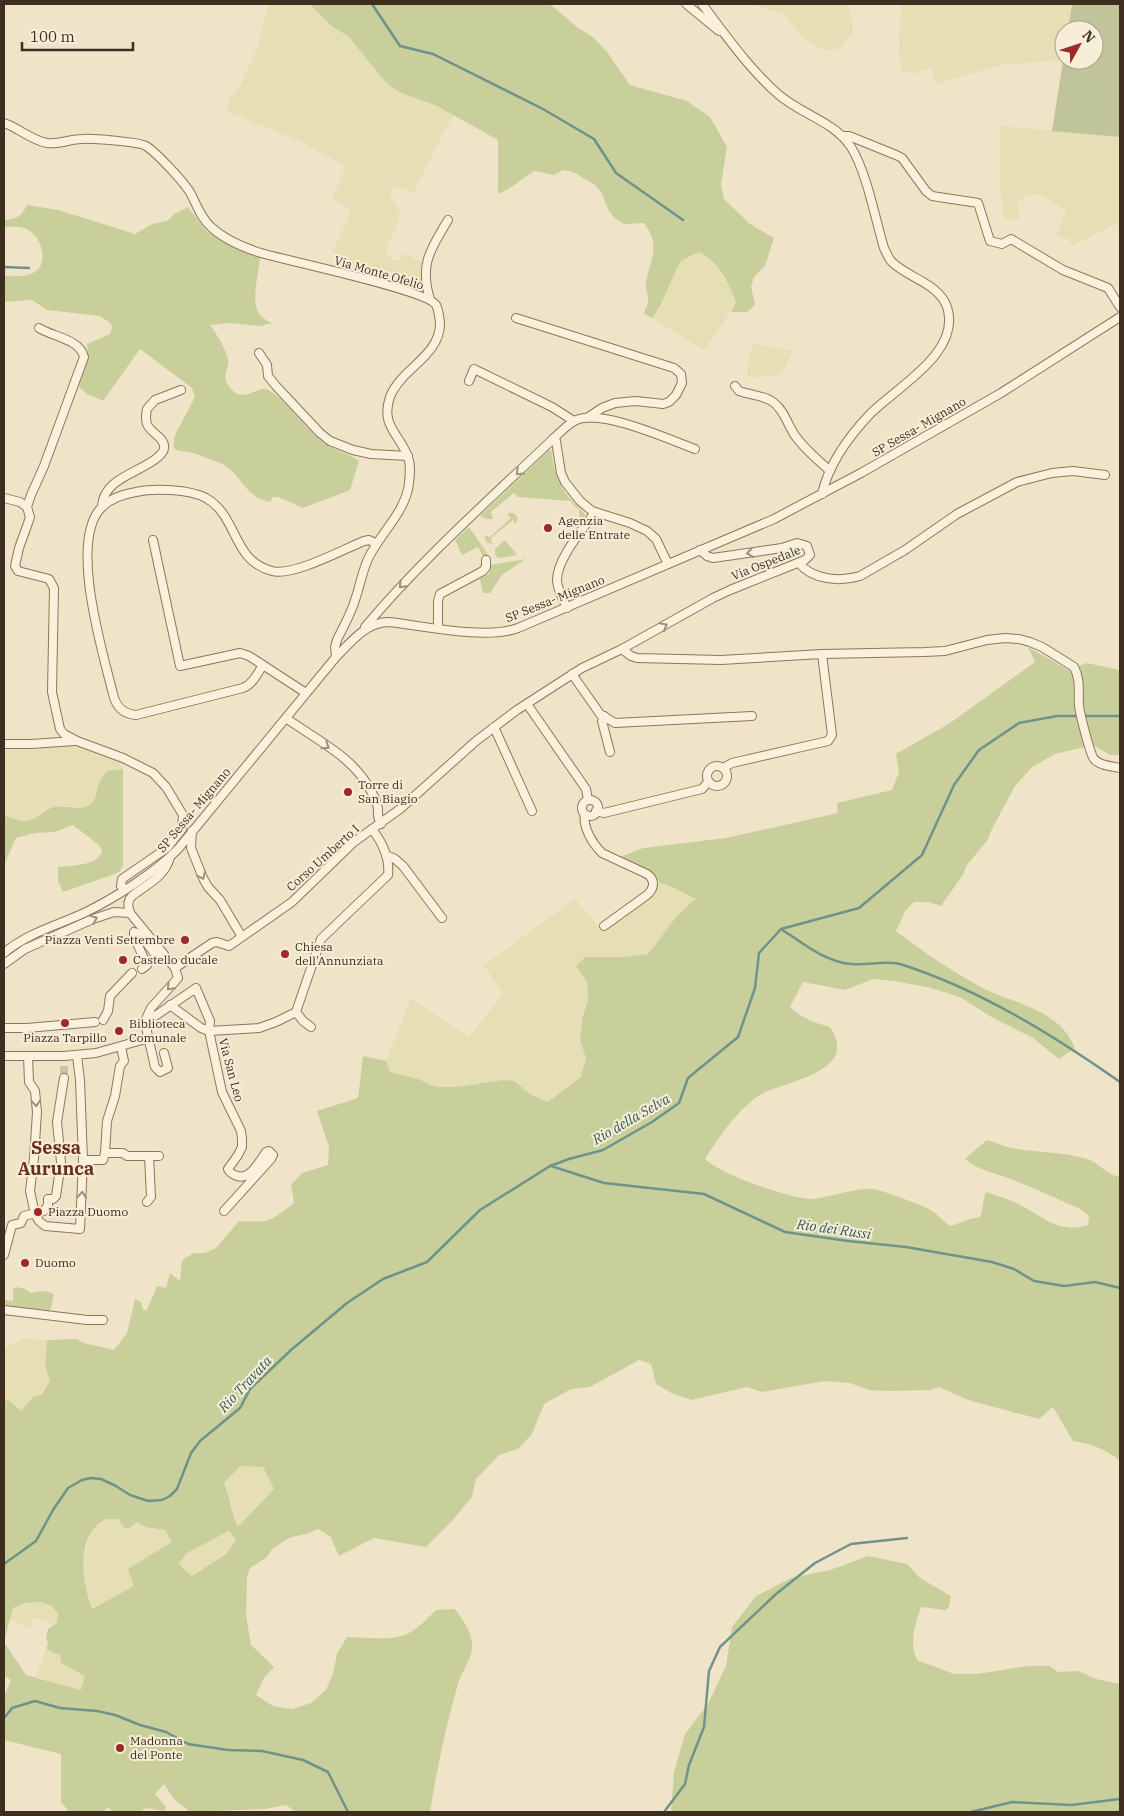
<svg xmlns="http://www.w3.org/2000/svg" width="1124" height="1816" font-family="'IBM Plex Serif',serif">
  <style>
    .farmland { fill: #e6deb5 }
    .green { fill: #c9cf9b; fill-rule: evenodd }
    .cemetery { fill: #bfc49a }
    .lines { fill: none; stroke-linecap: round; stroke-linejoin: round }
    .stream { stroke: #6f938a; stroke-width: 2.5 }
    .minor-tunnel { stroke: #ccc0a6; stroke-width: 8; stroke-dasharray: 8 4; stroke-linecap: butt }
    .minor-casing { stroke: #8d765c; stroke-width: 10 }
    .minor { stroke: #faf1dc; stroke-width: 8 }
    .oneway { stroke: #9c907e }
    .poi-dot { fill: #9e2a2b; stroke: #f7eed8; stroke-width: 2 }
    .labels { text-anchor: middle; stroke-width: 4; stroke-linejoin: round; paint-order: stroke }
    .street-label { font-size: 12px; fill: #3d2e20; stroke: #f7eed8 }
    .poi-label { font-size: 12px; fill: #3d2e20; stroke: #f7eed8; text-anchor: start }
    .water-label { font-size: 14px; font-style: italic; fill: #2f5d5a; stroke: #f7eed8 }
    .district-label { font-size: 18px; font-weight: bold; fill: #6b2e1e; stroke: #f7eed8 }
  </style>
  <rect width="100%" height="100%" fill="#f0e4c8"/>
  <!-- farmland -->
  <g class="farmland">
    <path d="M269,4H310L331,26L348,36L383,79L399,92L437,106L453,115L413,193L393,185L391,194V198L399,210L400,214L396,228L385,251L386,255L396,261L400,259L403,253L422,262L421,277L425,288L423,294L354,269L335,257L333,250L351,212L349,208L332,199L346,166L299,141L226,111L231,96L241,85L257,48Z"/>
    <path d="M754,4H847L853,22V32L840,48L831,51L821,48L804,39L782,13L760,7Z"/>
    <path d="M901,4H1072L1068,30H1064L1063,60L1000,65L937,84L931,68L913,74L903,71L900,63L899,44Z"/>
    <path d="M1000,126L1120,137V222L1073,246L1068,239L1057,235L1066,210L1038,194L1023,196V201H1017L1019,220L1004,218L1000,187Z"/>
    <path d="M700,252L711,260L718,268L733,294L736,304L704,350L652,318L660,306L676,267L682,260Z"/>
    <path d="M753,344L789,350L793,351L782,373L779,375L750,378L747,375V366Z"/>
    <path d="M77,744L122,761L123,769L107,771L101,779L96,798L89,805L80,807L60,806L51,808L42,811L35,819L26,822L4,816V750H29Z"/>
    <path d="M659,882L696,899L685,906L648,954L625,957H585L576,966L587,982L588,1001L582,1019L580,1040L586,1058L581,1077L548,1102L530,1094L514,1081L504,1080L456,1087H436L418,1079L390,1072L386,1061L411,998L469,1037L503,994L484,965L575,899L602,930L651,896Z"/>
    <path d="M23,1338L47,1340L45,1367L50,1381L42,1393L33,1397L21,1411L10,1401L4,1400V1348Z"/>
    <path d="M240,1466L263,1467L274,1489L238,1527L224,1483Z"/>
    <path d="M107,1519H118L129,1528L137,1522L145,1527L165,1530L172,1542L164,1549L134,1586L92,1609L82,1577L84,1557L91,1531Z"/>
    <path d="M230,1531L236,1540L226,1554L192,1576L184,1570L179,1563L187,1553Z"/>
    <path d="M42,1602L58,1614L57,1624L54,1625L33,1617L30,1628L10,1620L13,1608L25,1603Z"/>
    <path d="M46,1649L60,1655L62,1664L86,1676L81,1690L36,1677Z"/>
  </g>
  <!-- green -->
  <g class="green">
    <path d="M310,4H550L577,27L594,38L607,52L630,85L687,101L710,117L727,147L721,185L724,199L750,224L774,238L765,266L754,277L751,287L755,304L753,307L747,312H731L736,303C730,285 718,260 699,252L682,260L677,268L660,306L652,318L644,314C645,309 649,303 648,298C648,292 645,289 646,283C650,258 662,247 644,223L624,224L615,218L609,211L601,192L594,184L573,172L563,170L554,175L534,171C521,179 513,188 498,194V140L437,106L399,92L390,86L383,79L348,36L331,26Z"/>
    <path d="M27,205L58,210L135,234L152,224L167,221L174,214L188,207L207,232L260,257C259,270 252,299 257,310C260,317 266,320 272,323L260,326L229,323L210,325C216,333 226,349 228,359C230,371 218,376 233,391C245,402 257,387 266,389C281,394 308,432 325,444C336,451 349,453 359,461L350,490L303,508L278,497H273L270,502C244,497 243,475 222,464C215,461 195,453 188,452C182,451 178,452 174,448V437L195,397L192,388L140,349L103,401L87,394L79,387L80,379L88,359L87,344L110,334L112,327L110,323L100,316L47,310L32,300L4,302V276C11,275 20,277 27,275C53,270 43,234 24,228C18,226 10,227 4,227V220C17,219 21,217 27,205Z"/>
    <path d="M549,450H551C556,484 562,491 585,514L580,524L579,510L570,501L518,497L514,493L491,512L493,519H486L480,516Z"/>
    <path d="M509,513C517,512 520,519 515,524L513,520L491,538L492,544L486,542L485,535L490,537L511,518L507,514Z"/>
    <path d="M469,527L491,559L482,555L478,547L462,555L455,540Z"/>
    <path d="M505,540L517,555L499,558L495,555V549Z"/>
    <path d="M526,559L502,575L490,593H483L480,579L489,574L491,565Z"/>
    <path d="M1028,647L1070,671L1072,675H1081L1079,666L1087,663L1120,670V755H1110L1093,745L1055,754L1032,767L1015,786L992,829L987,841L967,865L962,876L941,906L928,902H914L906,910L896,931C922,951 950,970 979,986C1012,1004 1059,1008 1075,1048L1059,1059L1033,1038L993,1018L960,997L931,988L895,981L873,979L845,990L803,982L790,1007C801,1018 815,1023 830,1027C862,1076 777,1080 754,1099C734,1115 719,1137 705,1159C720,1174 790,1199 812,1199C829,1198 856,1187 873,1189C881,1190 919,1204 927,1208C937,1212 941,1221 951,1226L970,1219L980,1217C984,1208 982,1201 986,1192C998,1196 1011,1200 1022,1206C1045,1218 1060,1234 1088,1225L1089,1216L1082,1210C1058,1199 1035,1188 1011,1179C994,1173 978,1170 965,1159L987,1140C996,1142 1004,1147 1013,1148C1038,1153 1063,1152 1087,1159C1100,1163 1106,1175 1120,1177V1461C1106,1449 1092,1444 1073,1441L1053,1407L1039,1419L968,1400L939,1387L930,1390L889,1391L869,1390L850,1383L825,1381L762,1392L747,1387L692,1400L673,1394L656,1384L651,1364L639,1360L590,1387L571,1389L544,1404L532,1434L518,1449L499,1455L476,1479L472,1497L451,1522L426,1547L374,1538L339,1556L330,1536L318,1529L309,1533L289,1538L272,1549L267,1557L250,1568L247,1578L246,1615L251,1645L274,1667L264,1678L256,1695L273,1706L292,1709L311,1703L326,1690L333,1673L337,1654L347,1637C365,1637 388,1641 405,1635C417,1630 427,1619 436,1610L455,1609C463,1620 471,1630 472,1644C473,1658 462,1670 458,1684C446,1726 437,1768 430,1812H296L286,1805L265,1809L190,1812L174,1799L164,1784L155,1794L166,1807L164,1811L146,1808L140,1812H113L108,1807L103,1812H69L61,1802V1754L4,1740V1697L11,1680L4,1676V1400L10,1401L21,1411L33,1397L42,1394L50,1381L45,1367L47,1340L77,1339L84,1343L114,1350L127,1333L135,1299L141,1302L143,1310H147C150,1301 154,1295 157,1286L166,1288L170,1273L180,1281L182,1260L194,1253H205L216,1248L239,1221C269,1223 271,1221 294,1203L291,1185L302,1173L328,1165L329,1147L317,1111L358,1098L363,1056L386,1061L390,1072L418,1079L436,1087H456L504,1080L514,1081L530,1094L548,1102L581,1077L586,1058L580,1040L582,1019L588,1001L587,982L576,966L585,957H624L648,954C664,936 675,913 696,899L674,888L659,882L653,873L620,857L643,848L726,838L838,813L837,803L892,790L899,772L896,754L950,723L1035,662ZM240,1466L263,1467L274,1489L238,1527C231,1512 230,1497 224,1483ZM107,1519H118L124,1528H129L137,1522L145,1527L165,1530L172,1542L128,1569L134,1586L92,1609C82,1583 74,1533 107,1519ZM229,1531L236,1540L226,1554L192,1576L184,1570L179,1563L187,1553ZM42,1602L52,1607L58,1614L57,1623L48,1629L46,1638L48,1643L46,1649L60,1655L61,1663L85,1676L81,1690L26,1675L4,1642L13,1608L25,1603Z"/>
    <path d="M123,769V865L120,871L115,874L63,892L58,881V867C71,865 97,867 102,851L99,845L73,825L55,832L35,833L16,838L4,865V816C11,817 19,822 27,821C37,820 42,810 54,807C65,805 79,811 89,805C98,800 96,789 100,781C102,777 104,775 107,771Z"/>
    <path d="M16,1287L26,1289L30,1293L45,1291L54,1294L50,1311L4,1307V1300L13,1301V1289Z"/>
    <path d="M868,1556L907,1564L920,1578L951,1596L949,1607L945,1610L921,1607C915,1624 909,1643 917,1660L954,1674H977L1027,1666H1050L1058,1672L1078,1671L1096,1679L1120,1684V1812H671L674,1772L685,1734L708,1704L726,1666L732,1627L756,1596L791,1578L830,1570Z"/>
  </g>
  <!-- cemetery -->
  <path class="cemetery" d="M1072,4H1120V145H1119L1120,137L1052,131L1064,55V60H1094V30H1068Z"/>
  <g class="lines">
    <!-- stream -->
    <g class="stream">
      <path d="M372,4L400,46L433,54L543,109L594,139L616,173L683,220"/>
      <path d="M4,267L29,268"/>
      <path d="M781,929C803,943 823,961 851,964C866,966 885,960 900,964C979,989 1053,1035 1120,1082"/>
      <path d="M551,1166L604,1183L704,1194L785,1232L848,1241L906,1247L992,1262L1014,1269L1034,1281L1064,1286L1095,1282L1120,1288"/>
      <path d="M4,1564L36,1541L53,1510L68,1488L82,1480L91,1478L101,1479L116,1486L130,1495L148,1501L162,1500L170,1496L177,1489L191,1453L200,1441L240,1408L250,1389L291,1350L347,1303L383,1279L427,1262L480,1210L550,1166L569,1159L603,1150L652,1122L679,1103L688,1078L738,1037L755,988L759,953L781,929L859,908L922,855L954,785L979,750L1019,723L1057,716H1120"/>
      <path d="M5,1717L12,1708L35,1701L60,1708L97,1711L115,1715L140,1725L166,1732L188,1744L228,1750L262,1751L303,1760L328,1772L348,1812"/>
      <path d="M664,1812L685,1784L689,1765L704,1727L709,1671L720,1647L776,1594L815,1563L851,1544L907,1538"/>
      <path d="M971,1812L1012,1802L1071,1805L1120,1799"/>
    </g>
    <!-- minor-tunnel -->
    <path class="minor-tunnel" d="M64,1066V1078"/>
    <!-- minor casing -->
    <g class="minor-casing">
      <g id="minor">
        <path d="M686,4L719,31"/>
        <path d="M702,4C725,34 749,69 778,94C800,114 834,121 851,147C867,173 875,218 884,248C886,252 888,257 891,261C907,278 939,283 947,307C962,352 897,387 871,413C849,436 829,463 822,494"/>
        <path d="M4,123C19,128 31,140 47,143C58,145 70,139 82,139C91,138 140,142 146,146C157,153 185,183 191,194C197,206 201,218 211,227C224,239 245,248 261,253C288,261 427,290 436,305C439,310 439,317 440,322C441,356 401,368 390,397C380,426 400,434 408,457C411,465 410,474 409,483C406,512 380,533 368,559C362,572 360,586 355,600C351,614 343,627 337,640L335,647L336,657"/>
        <path d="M842,136H849L896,155L902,158L926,191L932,196L978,203L990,241L1002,244L1011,239L1063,270L1108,288L1120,307"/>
        <path d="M430,299C419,264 431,249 448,220"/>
        <path d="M516,318L674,368L681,374L682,383L676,395L669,402L663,404L636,401L615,403L602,408L587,418"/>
        <path d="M39,328C53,337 80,339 84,357L44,466L31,495L27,507L30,517L28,523L19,548L15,566L18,571L49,579L54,588L52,692L60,729L64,734L77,741L123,758L153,773L166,787L183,815L182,829L167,848L122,879L121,886L124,889"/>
        <path d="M259,353L267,365L268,376L276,386L320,433L330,441L353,450L371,454L408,456"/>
        <path d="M469,381L474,369L552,407L574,421"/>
        <path d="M735,386L739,391C750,395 763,395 773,402C784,410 787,423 794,434C803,448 817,459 830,471"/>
        <path d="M554,438L556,441L561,473L565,482L580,501L592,511L630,523L647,531L656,539L668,564"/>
        <path d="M4,498L20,502L27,507"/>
        <path d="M102,507C103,478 140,473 158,457C160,455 164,452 164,448C166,438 150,433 147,424C145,419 146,414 147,409L155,400L181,390"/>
        <path d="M153,540L180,666L240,653L249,656L306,693"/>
        <path d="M799,563C812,580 841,582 860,576L905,550L957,514L1017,482L1052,473L1073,471L1105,475"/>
        <path d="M567,608C563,599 558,591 557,581C556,560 583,529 595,512"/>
        <path d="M365,627C422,559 490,499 554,438C562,431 569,422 579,419C606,411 668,439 695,449"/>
        <path d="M438,628V601L440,594L483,571L486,567V560"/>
        <path d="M622,649L631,656L637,658L721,660L822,654L924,652L945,651L987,640L1005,638L1019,639L1030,642L1042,647L1074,667C1081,680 1078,693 1079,706C1080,714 1090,754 1094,759C1100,766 1112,766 1120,768"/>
        <path d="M263,665C257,674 253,684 243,688L136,715C123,714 116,707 113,694C103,653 68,540 102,507C110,499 124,494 136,492C154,488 189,489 206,498C239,517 231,560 272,571C292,577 344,549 364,541L369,540L375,543"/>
        <path d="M572,674L600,714L615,723L752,716"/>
        <path d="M527,704L586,789L588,800"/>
        <path d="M604,716L602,721L610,752"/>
        <path d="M286,718C316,740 353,756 371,791C374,796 377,803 378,809C378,815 377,818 381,824"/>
        <path d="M494,727L532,811"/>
        <path d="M4,744H31L75,741"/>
        <circle cx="717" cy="776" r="10"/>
        <path d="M723,768L732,763L828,741L832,735L822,654"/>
        <circle cx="590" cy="808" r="8"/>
        <path d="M596,811L604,813L702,789L708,782"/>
        <path d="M585,814C582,827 593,844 602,853L647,874C656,880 654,889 647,895L604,926"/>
        <path d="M192,831L191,848L203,878L208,887L220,900L242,937"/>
        <path d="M386,855L395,859L403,866L442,918"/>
        <path d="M170,857C165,877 147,884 132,896C127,901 128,906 130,913L175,968"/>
        <path d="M4,953C27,933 59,925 86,912C115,898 157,871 178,849L336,657C351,642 366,622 389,622C424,626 487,640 518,628L774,519L861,473L1001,393L1120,317"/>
        <path d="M4,964L25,949L93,919L114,912L130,913"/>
        <path d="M142,969L147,965L134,937V932L140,934L155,954L162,953"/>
        <path d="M170,1005L201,1028L209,1031L259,1028L276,1022L296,1012L321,939L388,875C390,858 382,842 372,829"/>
        <path d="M296,1012L303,1021L311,1027"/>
        <path d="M103,1020L108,1011L110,996L132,973"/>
        <path d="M145,1023L196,988L210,1021L209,1031L222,1092L241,1131L242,1139V1147L238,1155L228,1169L230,1172C247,1186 257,1165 266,1152L269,1151L273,1155L271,1159L224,1211"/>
        <path d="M4,1028H27L95,1022"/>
        <path d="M164,1053L168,1068L160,1072L155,1067L145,1023L146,1019L151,1008L178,978L175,968L212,943L217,942L229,946L292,902L354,842L400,809L476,741L517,710L582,668L622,649L713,598L730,590L805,560L810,555L807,546L797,543L782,548L713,558L707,556L700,550"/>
        <path d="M4,1056H64L96,1053L149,1038"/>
        <path d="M28,1056L29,1082L35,1091L37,1112L34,1158L30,1191L35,1214L39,1221L45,1226L80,1229L83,1160L80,1080L77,1056"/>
        <path d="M105,1153L107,1121L115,1096L120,1066L124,1061L121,1047"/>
        <path d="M83,1160H103L105,1153H123L127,1156H159"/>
        <path d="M147,1202L151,1197L149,1156"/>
        <path d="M4,1255L12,1225L21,1223L24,1216L44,1211L48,1205V1199H53L56,1196L61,1162L57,1122L64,1078"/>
        <path d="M4,1310L87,1320H103"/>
      </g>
    </g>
    <!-- minor -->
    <use href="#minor" class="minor"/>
  </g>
  <!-- one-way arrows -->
  <defs><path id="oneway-chevron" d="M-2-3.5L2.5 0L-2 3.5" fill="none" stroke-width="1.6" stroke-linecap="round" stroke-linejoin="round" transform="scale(1.25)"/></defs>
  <g class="oneway">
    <use href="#oneway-chevron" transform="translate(519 472) rotate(136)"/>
    <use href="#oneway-chevron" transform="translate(750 553) rotate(172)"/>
    <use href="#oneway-chevron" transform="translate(402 585) rotate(135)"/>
    <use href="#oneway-chevron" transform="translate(664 626) rotate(-29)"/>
    <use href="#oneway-chevron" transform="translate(326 746) rotate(33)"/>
    <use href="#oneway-chevron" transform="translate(202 876) rotate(65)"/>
    <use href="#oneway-chevron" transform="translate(94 919) rotate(-22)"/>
    <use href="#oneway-chevron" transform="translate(170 987) rotate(133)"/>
    <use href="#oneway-chevron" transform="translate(36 1103) rotate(86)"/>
    <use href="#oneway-chevron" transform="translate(82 1195) rotate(-85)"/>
  </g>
  <!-- markers -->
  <g class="poi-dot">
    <circle cx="548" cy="528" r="5"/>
    <circle cx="348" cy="792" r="5"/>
    <circle cx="185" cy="940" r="5"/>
    <circle cx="285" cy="954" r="5"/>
    <circle cx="123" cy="960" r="5"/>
    <circle cx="65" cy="1023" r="5"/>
    <circle cx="119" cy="1031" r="5"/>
    <circle cx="38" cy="1212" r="5"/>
    <circle cx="25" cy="1263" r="5"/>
    <circle cx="120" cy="1748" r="5"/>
  </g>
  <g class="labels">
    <!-- street labels -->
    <g class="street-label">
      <text transform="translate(379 273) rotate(16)" y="4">Via Monte Ofelio</text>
      <text transform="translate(919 427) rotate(-30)" y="4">SP Sessa- Mignano</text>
      <text transform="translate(766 563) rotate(-22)" y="4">Via Ospedale</text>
      <text transform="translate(555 599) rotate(-22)" y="4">SP Sessa- Mignano</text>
      <text transform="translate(194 810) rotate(-50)" y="4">SP Sessa- Mignano</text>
      <text transform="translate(323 858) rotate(-42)" y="4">Corso Umberto I</text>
      <text transform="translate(231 1070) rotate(75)" y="4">Via San Leo</text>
    </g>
    <!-- poi labels -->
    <g class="poi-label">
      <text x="558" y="525">Agenzia<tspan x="558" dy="14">delle Entrate</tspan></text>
      <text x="358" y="789">Torre di<tspan x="358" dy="14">San Biagio</tspan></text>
      <text x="175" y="944" text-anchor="end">Piazza Venti Settembre</text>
      <text x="295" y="951">Chiesa<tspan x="295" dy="14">dell'Annunziata</tspan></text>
      <text x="133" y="964">Castello ducale</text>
      <text x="129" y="1028">Biblioteca<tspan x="129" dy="14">Comunale</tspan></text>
      <text x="65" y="1042" text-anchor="middle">Piazza Tarpillo</text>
      <text x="48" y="1216">Piazza Duomo</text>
      <text x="35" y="1267">Duomo</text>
      <text x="130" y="1745">Madonna<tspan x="130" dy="14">del Ponte</tspan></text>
    </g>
    <!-- water labels -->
    <g class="water-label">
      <text transform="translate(631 1119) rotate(-30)" y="5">Rio della Selva</text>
      <text transform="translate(834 1229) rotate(8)" y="5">Rio dei Russi</text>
      <text transform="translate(245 1384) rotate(-47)" y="5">Rio Travata</text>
    </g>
    <!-- district labels -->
    <g class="district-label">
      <text x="56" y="1154">Sessa<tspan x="56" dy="21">Aurunca</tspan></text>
    </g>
  </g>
  <!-- border -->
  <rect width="1124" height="1816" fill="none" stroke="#3d2e20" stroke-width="10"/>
  <!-- north arrow -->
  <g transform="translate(1079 45) rotate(50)"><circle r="24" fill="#f7eed8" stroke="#ada18e"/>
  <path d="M0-4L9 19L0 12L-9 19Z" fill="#9e2a2b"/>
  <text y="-8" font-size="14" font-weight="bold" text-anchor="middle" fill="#3d2e20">N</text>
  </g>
  <!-- scale -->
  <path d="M22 42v8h111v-8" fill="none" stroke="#3d2e20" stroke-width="2.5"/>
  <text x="30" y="42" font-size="15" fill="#3d2e20" stroke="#f7eed8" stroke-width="4" paint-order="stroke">100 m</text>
</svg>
